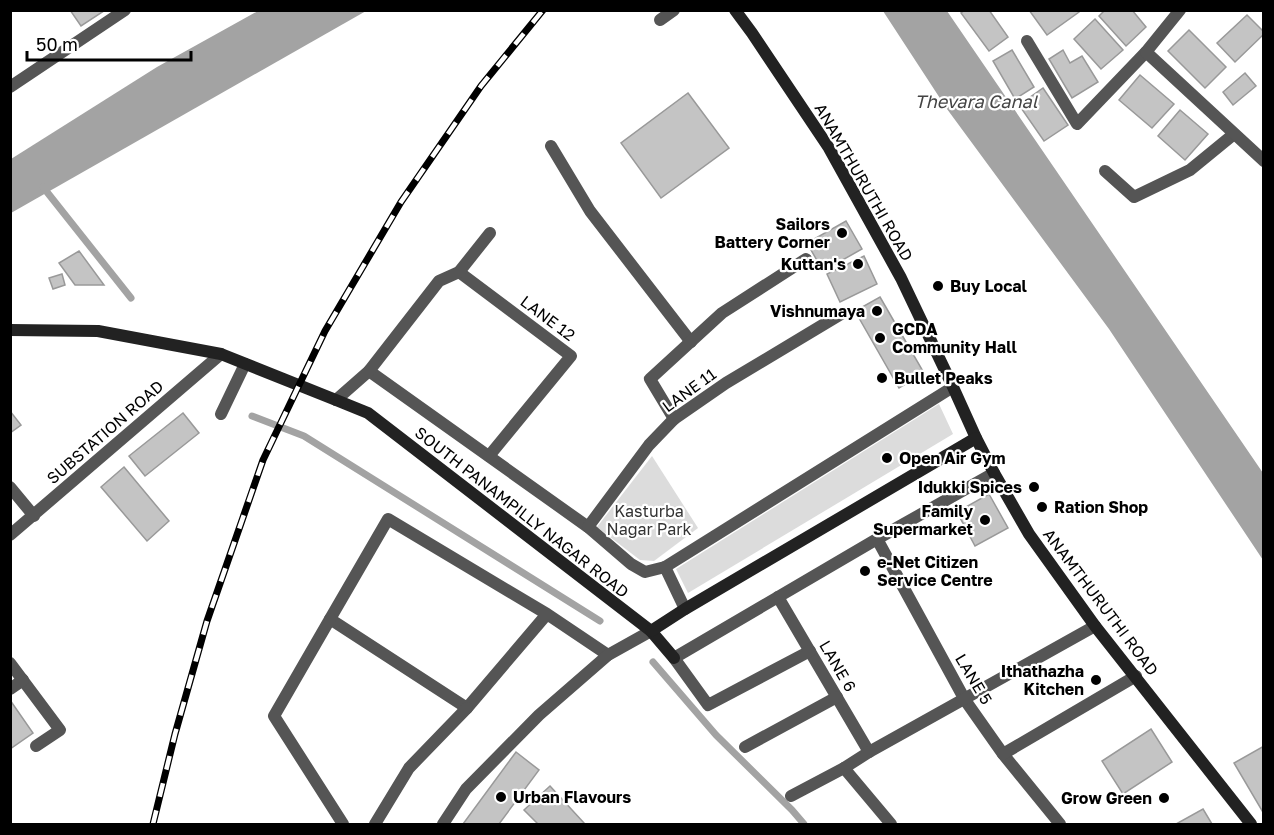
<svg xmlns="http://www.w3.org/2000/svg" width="1274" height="835" font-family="'Golos Text',sans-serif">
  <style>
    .green { fill: #dcdcdc }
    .water { fill: #a3a3a3 }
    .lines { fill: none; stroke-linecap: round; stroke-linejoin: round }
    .stream { stroke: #a3a3a3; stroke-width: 7 }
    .building { fill: #c4c4c4; stroke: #999; stroke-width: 1.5 }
    .lane { stroke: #555; stroke-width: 12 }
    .street { stroke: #555; stroke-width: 12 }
    .secondary { stroke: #222; stroke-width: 12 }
    .rail-casing { stroke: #000; stroke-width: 7 }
    .rail { stroke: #fff; stroke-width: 4.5; stroke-dasharray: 14; stroke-linecap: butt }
    .poi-dot { fill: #000; stroke: #fff; stroke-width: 2 }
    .labels { text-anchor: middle; stroke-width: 4.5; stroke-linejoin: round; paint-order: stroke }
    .street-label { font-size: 16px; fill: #000; stroke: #fff }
    .poi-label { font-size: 16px; font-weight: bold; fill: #000; stroke: #fff; text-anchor: end }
    .park-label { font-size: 16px; fill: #333; stroke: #fff }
    .water-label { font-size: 18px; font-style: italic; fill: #444; stroke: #fff }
  </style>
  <rect width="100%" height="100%" fill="#fff"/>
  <!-- green -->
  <g class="green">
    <path d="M939,404L953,434L688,593L676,569Z"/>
    <path d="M652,456L698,528L654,561L640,560L597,527Z"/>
  </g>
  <!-- water -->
  <g class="water">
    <path d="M258,11H366L11,213V159L157,67Z"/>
    <path d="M883,11H947L1263,473V560L1109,329L947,109Z"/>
  </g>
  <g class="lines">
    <!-- stream -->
    <g class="stream">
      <path d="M43,187L131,298"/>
      <path d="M252,416L304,436L600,621"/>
      <path d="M653,662L716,735L792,810L804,824"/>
    </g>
  </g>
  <!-- building -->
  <g class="building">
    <path d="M70,10H103L104,11L81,26Z"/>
    <path d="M965,10H989L1008,37L989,51L961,13Z"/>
    <path d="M1029,10H1078L1079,12L1047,35Z"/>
    <path d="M1105,10H1132L1146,27L1126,46L1099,16Z"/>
    <path d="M1247,15L1264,32V34L1235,62L1217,43Z"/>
    <path d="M1095,19L1123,50L1101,69L1074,39Z"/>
    <path d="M1189,30L1226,67L1205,88L1168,51Z"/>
    <path d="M1012,50L1034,87L1015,99L993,61Z"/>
    <path d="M1063,50L1070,63L1082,56L1098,82L1072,98L1049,59Z"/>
    <path d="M1245,73L1256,86L1233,105L1223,92Z"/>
    <path d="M1140,75L1174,104L1152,128L1119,100Z"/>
    <path d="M1043,88L1068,125L1044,141L1019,105Z"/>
    <path d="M688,93L729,148L661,198L621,143Z"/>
    <path d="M1180,110L1208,134L1185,160L1158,136Z"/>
    <path d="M846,221L862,249L823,271L807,243Z"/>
    <path d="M79,251L104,285H75L59,263Z"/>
    <path d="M864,256L877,284L840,302L827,274Z"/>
    <path d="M62,274L65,285L53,289L49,278Z"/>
    <path d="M880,297L924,373L899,388L855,311Z"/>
    <path d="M10,411L21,425L10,433Z"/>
    <path d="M183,413L199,433L145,476L129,456Z"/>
    <path d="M124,467L169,521L147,541L101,487Z"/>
    <path d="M989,494L1008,528L975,546L957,512Z"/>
    <path d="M10,700L33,733L10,749Z"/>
    <path d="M1151,729L1172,762L1123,794L1102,761Z"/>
    <path d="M1264,746V814L1234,763Z"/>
    <path d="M516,752L539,770L499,824H463Z"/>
    <path d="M550,786L584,823L583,824H538L524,810Z"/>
    <path d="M1203,809L1212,824H1176Z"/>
  </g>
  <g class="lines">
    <!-- lane -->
    <g class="lane">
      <path d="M660,20L674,10"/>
      <path d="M1105,171L1134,197L1190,170L1234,134"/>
      <path d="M221,414L245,364"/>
    </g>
    <!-- street -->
    <g class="street">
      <path d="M1027,41L1077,124L1146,52L1180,10"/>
      <path d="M1146,52L1264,161"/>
      <path d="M10,87L125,10"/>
      <path d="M551,146L590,211L691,342"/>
      <path d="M459,272L571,356L489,456"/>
      <path d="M369,371L588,527L631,564L645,572L665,567L953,387"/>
      <path d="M336,400L369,371L439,281L459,272L490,233"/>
      <path d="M674,419L650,379L722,313L806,259"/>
      <path d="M10,487L34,516"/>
      <path d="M588,527L649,445L674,419L726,383L841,314"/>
      <path d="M10,535L221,354"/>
      <path d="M877,539L965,700L1003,754L1060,824"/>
      <path d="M665,567L685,609"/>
      <path d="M778,597L869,752"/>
      <path d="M547,614L467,708L330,619L388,519L547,614L608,655"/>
      <path d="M330,619L274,716L343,824"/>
      <path d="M810,651L708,705L674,658L877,539L994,473"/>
      <path d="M10,663L60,730L36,746"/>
      <path d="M10,689L23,680"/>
      <path d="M745,747L837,697"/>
      <path d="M1003,754L1136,676"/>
      <path d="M844,768L891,824"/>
      <path d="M791,796L844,768L869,752L1095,626"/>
      <path d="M375,824L409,768L467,708"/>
      <path d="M443,824L466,789L539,715L608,655L651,631"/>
    </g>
    <!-- secondary -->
    <g class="secondary">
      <path d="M735,10L752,33L829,148L901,278L953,387L976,438L994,473L1029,534L1095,626L1251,824"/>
      <path d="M10,330L98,331L221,354L336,400L368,413L651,631L674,658"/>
      <path d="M651,631L685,609L976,438"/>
    </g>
    <!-- rail casing -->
    <g class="rail-casing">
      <path id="rail" d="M153,824L175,734L207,621L263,460L325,331L401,202L481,86L543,10"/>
    </g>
    <!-- rail -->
    <use href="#rail" class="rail"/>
  </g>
  <!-- markers -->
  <g class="poi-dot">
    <circle cx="842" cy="233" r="6"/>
    <circle cx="858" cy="264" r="6"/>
    <circle cx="938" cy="286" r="6"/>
    <circle cx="877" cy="311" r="6"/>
    <circle cx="880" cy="338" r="6"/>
    <circle cx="882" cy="378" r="6"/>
    <circle cx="887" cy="458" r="6"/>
    <circle cx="1034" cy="487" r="6"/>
    <circle cx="1042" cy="507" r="6"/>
    <circle cx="985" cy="520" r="6"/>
    <circle cx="865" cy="571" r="6"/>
    <circle cx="1096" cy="680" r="6"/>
    <circle cx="501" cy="797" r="6"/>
    <circle cx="1164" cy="798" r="6"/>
  </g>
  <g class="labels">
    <!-- street labels -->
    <g class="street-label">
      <text transform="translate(864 182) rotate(60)" y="6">ANAMTHURUTHI ROAD</text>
      <text transform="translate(548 318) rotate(37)" y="6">LANE 12</text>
      <text transform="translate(689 390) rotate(-36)" y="6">LANE 11</text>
      <text transform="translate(105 432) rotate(-41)" y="6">SUBSTATION ROAD</text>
      <text transform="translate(522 512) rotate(38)" y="6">SOUTH PANAMPILLY NAGAR ROAD</text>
      <text transform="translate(1101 602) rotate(53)" y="6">ANAMTHURUTHI ROAD</text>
      <text transform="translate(838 666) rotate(60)" y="6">LANE 6</text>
      <text transform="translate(974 679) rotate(59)" y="6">LANE 5</text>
    </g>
    <!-- poi labels -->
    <g class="poi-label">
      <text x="830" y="230">Sailors<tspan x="830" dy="18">Battery Corner</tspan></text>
      <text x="846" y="270">Kuttan's</text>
      <text x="950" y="292" text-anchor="start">Buy Local</text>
      <text x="865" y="317">Vishnumaya</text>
      <text x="892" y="335" text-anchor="start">GCDA<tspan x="892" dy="18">Community Hall</tspan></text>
      <text x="894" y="384" text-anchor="start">Bullet Peaks</text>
      <text x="899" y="464" text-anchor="start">Open Air Gym</text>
      <text x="1022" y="493">Idukki Spices</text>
      <text x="1054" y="513" text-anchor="start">Ration Shop</text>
      <text x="973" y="517">Family<tspan x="973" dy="18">Supermarket</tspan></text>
      <text x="877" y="568" text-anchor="start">e-Net Citizen<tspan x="877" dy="18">Service Centre</tspan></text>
      <text x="1084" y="677">Ithathazha<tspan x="1084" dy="18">Kitchen</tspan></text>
      <text x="513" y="803" text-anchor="start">Urban Flavours</text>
      <text x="1152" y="804">Grow Green</text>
    </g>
    <!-- park labels -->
    <g class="park-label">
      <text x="649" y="517">Kasturba<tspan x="649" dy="18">Nagar Park</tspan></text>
    </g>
    <!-- water labels -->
    <g class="water-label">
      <text x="976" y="108">Thevara Canal</text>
    </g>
  </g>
  <!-- border -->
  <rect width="1274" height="835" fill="none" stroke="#000000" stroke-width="24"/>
  <!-- scale -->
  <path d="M27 51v9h164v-9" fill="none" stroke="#000000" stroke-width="3"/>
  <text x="36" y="51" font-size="18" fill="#000000" stroke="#ffffff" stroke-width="4.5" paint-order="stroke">50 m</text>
</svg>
